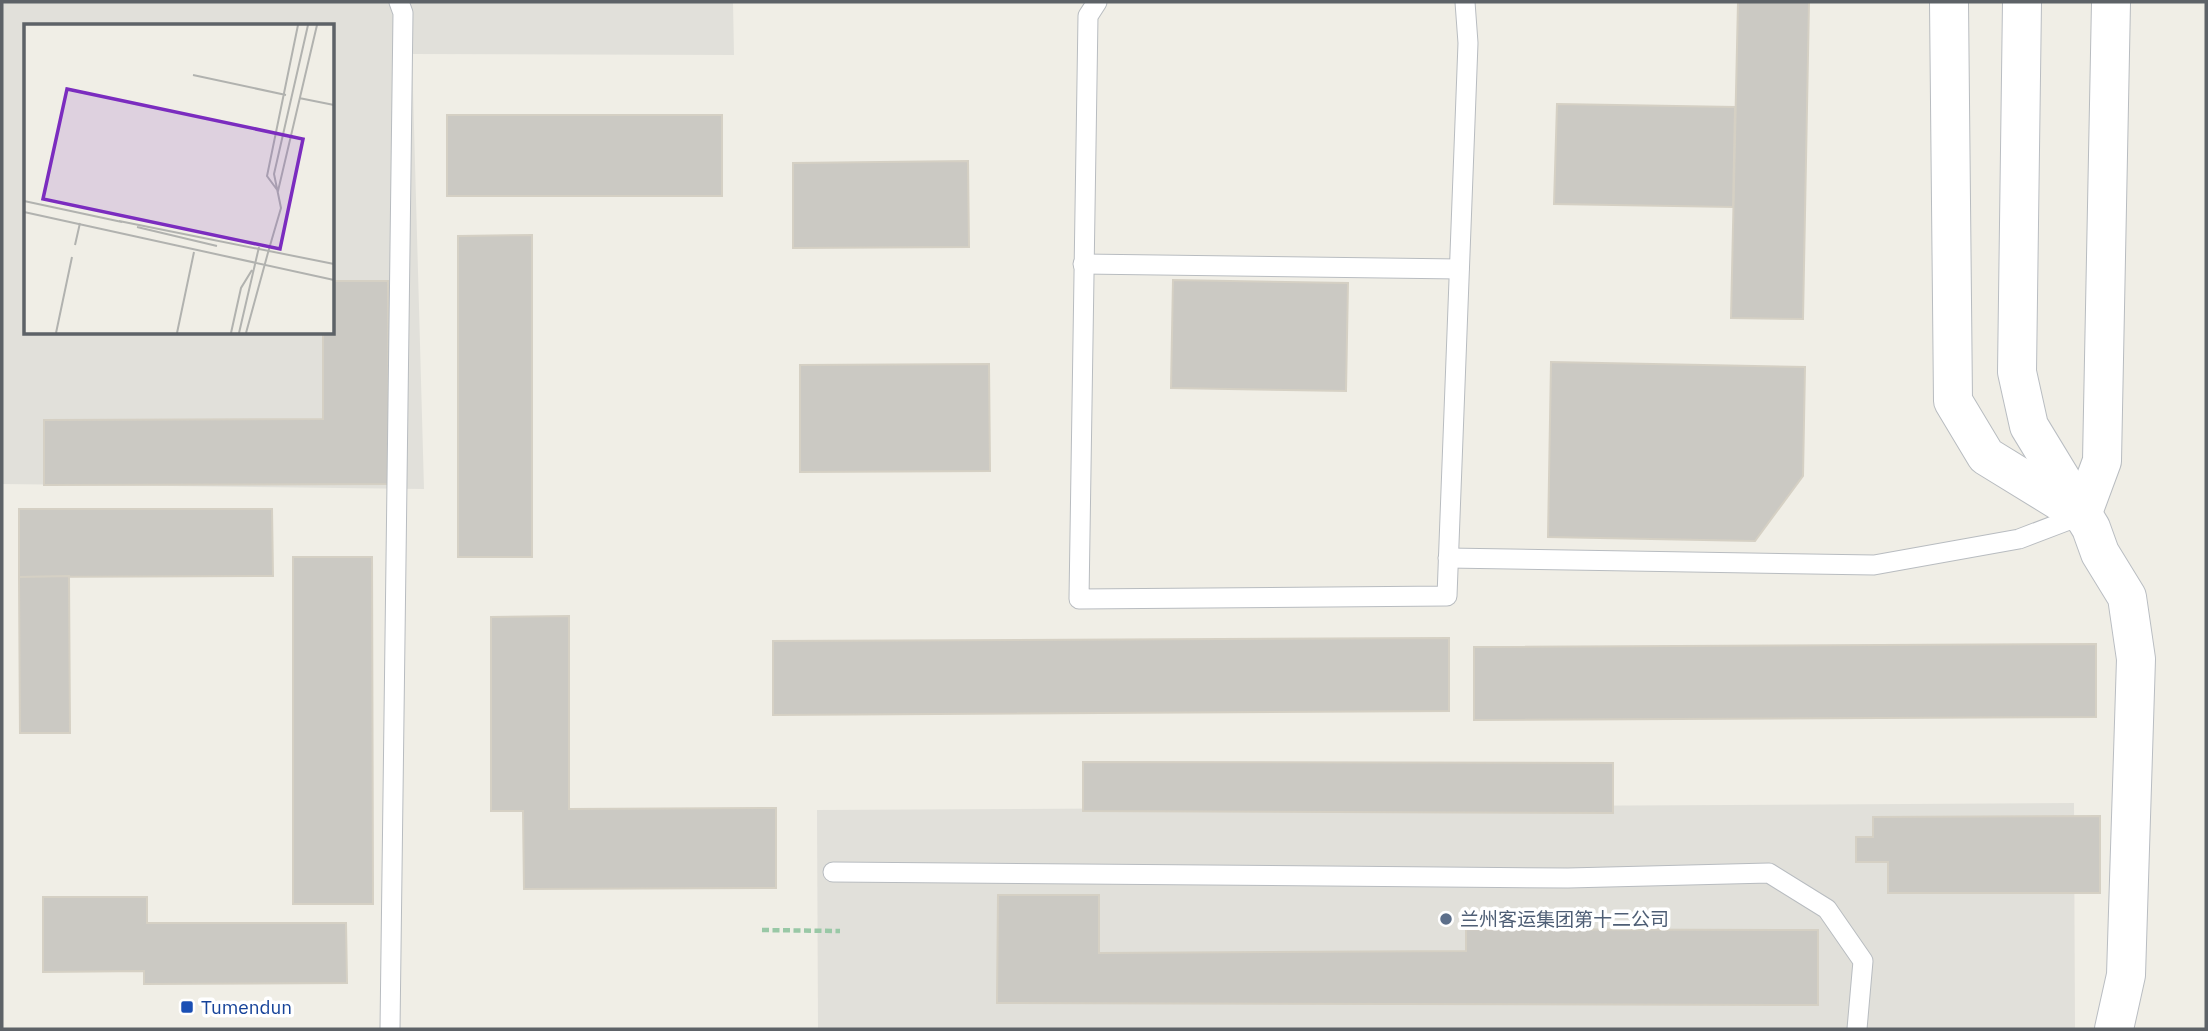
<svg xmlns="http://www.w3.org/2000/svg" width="2208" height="1031" font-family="'IBM Plex Sans','Noto Sans SC',sans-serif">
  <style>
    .industrial { fill: #e1e0da; fill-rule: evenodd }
    .building { fill: #cbc9c3; stroke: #d5d0c4; stroke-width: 2 }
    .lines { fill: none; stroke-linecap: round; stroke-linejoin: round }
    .lane-casing { stroke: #b8bcc0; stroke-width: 21 }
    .street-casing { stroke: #b8bcc0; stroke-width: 40 }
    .secondary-casing { stroke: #b9bdc2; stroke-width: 40 }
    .path { stroke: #99c8a6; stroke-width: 4.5; stroke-dasharray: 7 3.5; stroke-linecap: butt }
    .lane { stroke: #fff; stroke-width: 19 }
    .street { stroke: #fff; stroke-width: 38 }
    .secondary { stroke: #fff; stroke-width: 38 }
    .service-dot { fill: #5c6f8a; stroke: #fff; stroke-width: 2.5 }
    .transit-dot { fill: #1a4fb4; stroke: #fff; stroke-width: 2.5 }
    .labels { text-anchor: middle; stroke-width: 7; stroke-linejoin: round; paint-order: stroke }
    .service-label { font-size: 19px; fill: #4e5e75; stroke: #fff; text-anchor: start }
    .transit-label { font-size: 19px; fill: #164399; stroke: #fff; text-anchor: start }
    .inset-road { fill: none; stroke: #b1b2af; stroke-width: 2 }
    .view { fill: #7b2cbf; fill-opacity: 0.15; stroke: #7b2cbf; stroke-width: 3.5 }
    .inset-edge { fill: none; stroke: #5d6267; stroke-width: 3.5 }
  </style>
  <rect width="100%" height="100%" fill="#f0eee6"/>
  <!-- industrial -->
  <g class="industrial">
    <path d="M2,2H733L734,55L412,54L424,489L2,484ZM26,26H332V332H26Z"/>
    <path d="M2074,803L2075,1029H818L817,810Z"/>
  </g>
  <!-- building -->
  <g class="building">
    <path d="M1738,2H1809L1803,319L1731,318Z"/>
    <path d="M1557,104L1735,107L1733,207L1554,204Z"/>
    <rect x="447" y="115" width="275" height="81"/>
    <path d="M968,161L969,247L793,248V163Z"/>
    <path d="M532,235V557H458V236Z"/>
    <path d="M1173,280L1348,283L1346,391L1171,388Z"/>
    <path d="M332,281H388L389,484L44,485V420L323,419V332H332Z"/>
    <path d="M1551,362L1805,367L1803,476L1755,541L1548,537Z"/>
    <path d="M989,364L990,471L800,472V365Z"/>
    <path d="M19,509H272L273,576L19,577Z"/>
    <path d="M293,557H372L373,904H293Z"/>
    <path d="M69,576L70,733H20L19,577Z"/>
    <path d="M569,616V809L776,808V888L524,889L523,811H491V617Z"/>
    <path d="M1449,638V711L773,715V641Z"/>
    <path d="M2096,644V717L1474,720V647Z"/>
    <path d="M1083,762L1613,763V813L1083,811Z"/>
    <path d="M2100,816V893H1888V862H1856V837H1873V817Z"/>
    <path d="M998,895H1099V953L1466,951V929L1818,930V1005L997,1003Z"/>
    <path d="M43,897H147V923H346L347,983L144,984V971L43,972Z"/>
  </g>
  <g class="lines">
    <!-- lane casing -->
    <g class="lane-casing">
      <g id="lane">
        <path d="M1097,2L1088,16L1079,599L1447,596L1468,43L1465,2"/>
        <path d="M1083,264L1459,269"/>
        <path d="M1448,558L1874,565L2019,539L2082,515"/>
        <path d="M833,872L1568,878L1769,873L1827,909L1863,961L1857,1029"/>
        <path d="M390,1029L403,13L399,2"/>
      </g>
    </g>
    <!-- street casing -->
    <g class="street-casing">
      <path id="street" d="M1949,2L1953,401L1986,456L2082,515L2102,461L2111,2"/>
    </g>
    <!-- secondary casing -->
    <g class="secondary-casing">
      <path id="secondary" d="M2022,2L2017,372L2029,426L2091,528L2100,553L2127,597L2136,659L2126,975L2114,1029"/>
    </g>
    <!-- path -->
    <path class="path" d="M762,930L840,931"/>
    <!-- lane -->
    <use href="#lane" class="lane"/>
    <!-- street -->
    <use href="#street" class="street"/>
    <!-- secondary -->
    <use href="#secondary" class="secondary"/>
  </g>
  <!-- markers -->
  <circle class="service-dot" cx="1446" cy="919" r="7"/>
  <rect class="transit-dot" x="180" y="1000" width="14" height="14" rx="3.5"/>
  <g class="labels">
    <!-- service labels -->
    <g class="service-label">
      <text x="1460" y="926">兰州客运集团第十二公司</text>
    </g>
    <!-- transit labels -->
    <g class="transit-label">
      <text x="201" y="1014">Tumendun</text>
    </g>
  </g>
  <!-- overview -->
  <g transform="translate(24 24)">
    <rect width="310" height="310" fill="#f0eee6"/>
    <path class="inset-road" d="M274,1L243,152L254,167L293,1M169,51L262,71M275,74L310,81M0,177L98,198M0,188L310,256M95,197L310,240M113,203L193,222M51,221L56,199M245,225L257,184L250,150L284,1M32,309L48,233M153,309L170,228M207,309L217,264L228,246M215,309L235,223M222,309L245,225"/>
    <path class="view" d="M43,65L279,115L256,225L19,175Z"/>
    <rect width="310" height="310" class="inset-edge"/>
  </g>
  <!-- border -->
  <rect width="2208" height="1031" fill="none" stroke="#5d6267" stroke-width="7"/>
</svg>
